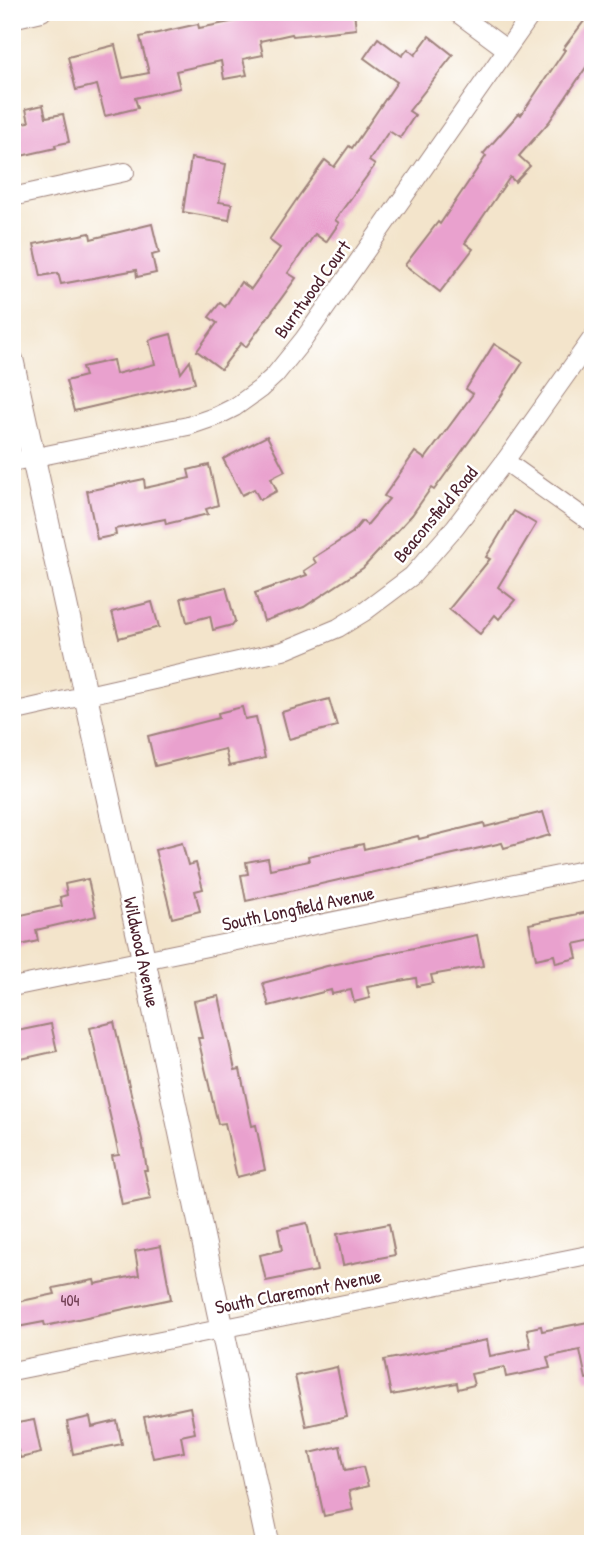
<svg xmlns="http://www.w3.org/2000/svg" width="605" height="1556" font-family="'Patrick Hand',sans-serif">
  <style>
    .building { fill: #e9a1ce }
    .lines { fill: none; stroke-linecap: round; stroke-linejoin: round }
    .minor-casing { stroke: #9e827b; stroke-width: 20 }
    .tertiary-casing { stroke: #9e827b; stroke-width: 25 }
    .minor { stroke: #fff; stroke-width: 18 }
    .tertiary { stroke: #fff; stroke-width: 23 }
    .labels { text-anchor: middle; stroke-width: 5; stroke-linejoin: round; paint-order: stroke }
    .number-label { font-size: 16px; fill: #724054 }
    .street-label { font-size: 19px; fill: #4a1f2b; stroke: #fff }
  </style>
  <rect width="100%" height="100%" fill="#fff"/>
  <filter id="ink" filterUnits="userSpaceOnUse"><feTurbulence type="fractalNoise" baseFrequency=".0143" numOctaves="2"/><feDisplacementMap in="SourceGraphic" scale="14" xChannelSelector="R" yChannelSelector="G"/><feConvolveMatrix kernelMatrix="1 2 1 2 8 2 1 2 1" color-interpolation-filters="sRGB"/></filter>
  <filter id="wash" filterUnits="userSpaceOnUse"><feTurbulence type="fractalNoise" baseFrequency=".00686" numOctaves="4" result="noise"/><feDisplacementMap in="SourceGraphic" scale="28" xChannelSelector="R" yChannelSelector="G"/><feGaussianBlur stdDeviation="1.57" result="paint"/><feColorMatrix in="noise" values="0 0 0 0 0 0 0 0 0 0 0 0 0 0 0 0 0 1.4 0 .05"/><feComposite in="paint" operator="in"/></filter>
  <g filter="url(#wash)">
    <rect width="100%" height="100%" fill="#f3e4cb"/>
    <g id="blocks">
      <!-- building -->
      <g class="building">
        <path d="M245,12H354L356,29L293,36L292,34L260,41L263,55L243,59L247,75L224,79L221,61L176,71L180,88L135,98L138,108L105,116L97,85L76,90L68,57L115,45L123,78L149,73L140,37L198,24L199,28L236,21L235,14Z"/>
        <path d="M591,12H593V70L587,66L549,122L519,156L530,166L515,182L510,177L465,243L473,249L440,292L405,265L438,222L440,224L486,156L483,154L519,113L521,115L565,50L563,49Z"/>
        <path d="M429,36L453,55L409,111L415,115L400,138L389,131L369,161L375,165L335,220L339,223L326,242L315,234L288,273L296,278L246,347L241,343L221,369L197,351L217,323L209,317L220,303L225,307L241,282L251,289L280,248L269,240L299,196L325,160L334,167L349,146L352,148L397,82L364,58L378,38L402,56L408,49L415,55Z"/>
        <path d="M43,105L46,117L63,114L69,142L55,145L56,148L12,158V125L29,122L26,109Z"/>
        <path d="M191,158L226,164L219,202L232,204L229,220L183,212Z"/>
        <path d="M152,224L159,253L152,255L156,273L137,277L136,270L61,284L58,273L41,276L34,244L90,233L91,239Z"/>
        <path d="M171,334L181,373L190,361L195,383L74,411L66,381L85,376L82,367L113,360L116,374L155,364L149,340Z"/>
        <path d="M494,344L523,362L494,407L434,490L431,488L412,515L363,568L304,607L264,621L255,593L307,575L304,571L316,563L313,558L352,533L362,521L367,525L389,499L384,496L415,452L425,459L473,394L466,389Z"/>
        <path d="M267,436L285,471L271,478L277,491L260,500L254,489L242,495L223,459Z"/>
        <path d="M209,465L218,505L206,509L208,514L166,524L165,519L115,529L116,535L97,539L87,491L144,479L145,488L190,478L188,470Z"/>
        <path d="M514,511L536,524L498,587L515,600L499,619L495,615L480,634L449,609L490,559L486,557Z"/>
        <path d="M226,587L235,621L232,625L213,630L210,616L187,622L181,598Z"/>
        <path d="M152,602L159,627L119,638L112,612Z"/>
        <path d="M329,699L337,726L289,739L282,712Z"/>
        <path d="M242,707L245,719L256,717L265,758L229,766L225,749L155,766L148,736L219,718L218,713Z"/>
        <path d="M543,812L550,835L504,848L502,843L246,901L241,875L248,874L246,862L268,858L270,869L309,861L308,856L363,844L364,849L418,836L419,839L484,823L485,827Z"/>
        <path d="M182,843L188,865L196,863L203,889L195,891L200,911L172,918L155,850Z"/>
        <path d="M88,879L96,916L36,930L38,941L12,947V917L62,906L60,897L67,895L65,884Z"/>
        <path d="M593,911V940L574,944L577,958L556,963L554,955L536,959L529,924Z"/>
        <path d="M477,935L483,966L431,975L433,983L417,986L416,978L367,987L370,998L354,1002L351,990L332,994L331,990L269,1006L263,983L327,966Z"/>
        <path d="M219,996L235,1070L240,1069L252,1126L256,1125L265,1170L237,1177L225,1123L218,1124L198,1038H202L194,1001Z"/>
        <path d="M114,1022L142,1140L147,1170H144L151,1199L122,1205L112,1156L119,1155L90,1028Z"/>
        <path d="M51,1024L57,1051L12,1061V1032Z"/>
        <path d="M307,1223L317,1271L266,1281L260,1255L282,1250L278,1229Z"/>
        <path d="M389,1224L395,1255L343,1265L337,1234Z"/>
        <path d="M161,1246L171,1299L45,1326L44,1322L12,1328V1303L55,1294L53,1288L94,1280L95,1284L139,1275L135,1251Z"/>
        <path d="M593,1321V1378L586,1379L580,1350L547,1357L550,1368L506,1377L504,1367L471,1374L474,1385L458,1389L457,1383L391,1395L384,1360L487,1340L490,1356L531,1348L527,1329L541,1326L542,1331Z"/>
        <path d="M337,1367L347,1417L306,1426L295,1376Z"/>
        <path d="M190,1407L195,1433L181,1436L184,1452L153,1458L144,1417Z"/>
        <path d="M90,1417L92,1427L117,1421L122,1444L73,1454L67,1422Z"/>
        <path d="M34,1420L41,1453L20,1458L18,1450L12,1451V1424Z"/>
        <path d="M340,1446L345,1470L363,1467L368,1486L349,1491L353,1510L324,1516L310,1453Z"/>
      </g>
    </g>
  </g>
  <g filter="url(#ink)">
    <use href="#blocks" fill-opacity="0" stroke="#9e827b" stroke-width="2"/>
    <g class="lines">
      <!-- minor casing -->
      <g class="minor-casing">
        <g id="minor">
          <path d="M456,12L506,49"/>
          <path d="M12,19L42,12"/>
          <path d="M12,197L125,172"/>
          <path d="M505,461L593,524"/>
          <path d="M12,462L188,426L217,416L235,407L260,389L275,375L304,339L533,12"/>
          <path d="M12,712L283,651L338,628L364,612L412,576L455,527L505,461L593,337"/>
          <path d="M12,987L593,868"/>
          <path d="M12,1371L593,1254"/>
        </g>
      </g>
      <!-- tertiary casing -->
      <g class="tertiary-casing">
        <path id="tertiary" d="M12,361L144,961L268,1544"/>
      </g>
      <!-- minor -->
      <use href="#minor" class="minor"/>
      <!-- tertiary -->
      <use href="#tertiary" class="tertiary"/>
    </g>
  </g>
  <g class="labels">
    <!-- number labels -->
    <g class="number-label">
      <text x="70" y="1306">404</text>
    </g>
    <!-- street labels -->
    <g class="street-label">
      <text transform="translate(312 289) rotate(-54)" y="7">Burntwood Court</text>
      <text transform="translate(435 514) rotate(-50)" y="7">Beaconsfield Road</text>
      <text transform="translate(298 908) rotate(-12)" y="7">South Longfield Avenue</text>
      <text transform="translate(142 952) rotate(78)" y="7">Wildwood Avenue</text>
      <text transform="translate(298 1291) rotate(-11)" y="7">South Claremont Avenue</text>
    </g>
  </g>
  <!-- margin -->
  <rect width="605" height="1556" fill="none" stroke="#fff" stroke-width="42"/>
</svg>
